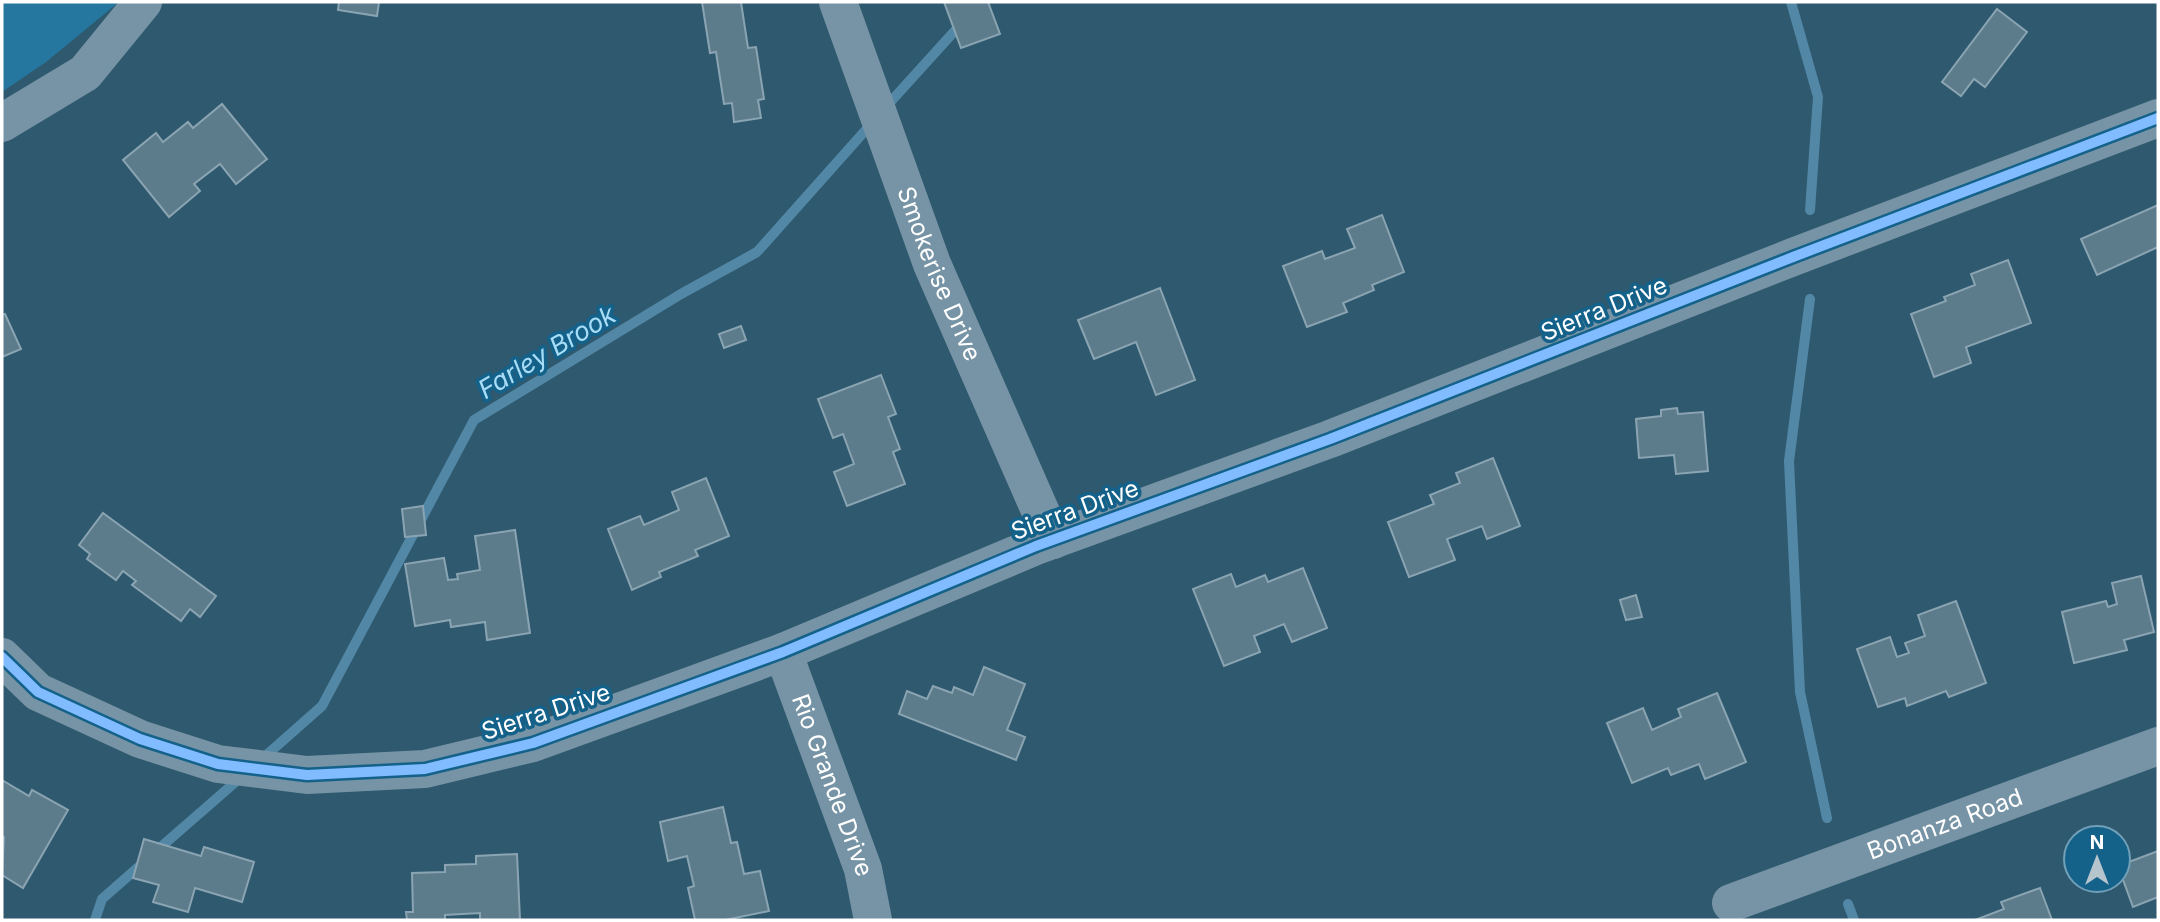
<svg xmlns="http://www.w3.org/2000/svg" width="2160" height="922" font-family="Inter,sans-serif">
  <style>
    .green { fill: #25779f }
    .lines { fill: none; stroke-linecap: round; stroke-linejoin: round }
    .stream { stroke: #5288a6; stroke-width: 10 }
    .building { fill: #5c7b8b; stroke: #8aa4b2; stroke-width: 2 }
    .minor { stroke: #7694a5; stroke-width: 38 }
    .cycleway-casing { stroke: #14618a; stroke-width: 15 }
    .cycleway { stroke: #80bcff; stroke-width: 10 }
    .labels { text-anchor: middle; stroke-width: 7; stroke-linejoin: round; paint-order: stroke }
    .street-label { font-size: 24px; fill: #fff; stroke: #14618a }
    .water-label { font-size: 26px; font-style: italic; fill: #a7ddf7; stroke: #14618a }
  </style>
  <rect width="100%" height="100%" fill="#2f596f"/>
  <!-- green -->
  <path class="green" d="M2,2H119L46,62L2,92Z"/>
  <g class="lines">
    <!-- stream -->
    <g class="stream">
      <path d="M1791,2L1818,97L1810,210"/>
      <path d="M884,109L981,2"/>
      <path d="M1810,299L1789,461L1800,692L1827,818"/>
      <path d="M262,759L322,706L474,420L681,294L757,252L872,123"/>
      <path d="M154,853L240,778"/>
      <path d="M1848,904L1854,920"/>
      <path d="M95,920L102,899L143,863"/>
    </g>
  </g>
  <!-- building -->
  <g class="building">
    <path d="M339,2H379L377,16L338,10Z"/>
    <path d="M702,2H741L748,48L756,47L764,99L758,100L761,118L734,122L732,103L724,104L716,52L710,53Z"/>
    <path d="M944,2H988L1000,34L961,48Z"/>
    <path d="M1997,9L2027,32L1985,87L1974,79L1961,96L1942,82Z"/>
    <path d="M222,104L267,159L236,184L220,164L194,184L200,191L169,217L123,160L156,133L163,142L188,122L193,128Z"/>
    <path d="M2158,205V247L2097,275L2081,239Z"/>
    <path d="M1382,215L1404,272L1372,285L1374,290L1343,303L1347,312L1307,327L1283,266L1322,251L1325,259L1355,248L1347,229Z"/>
    <path d="M2008,260L2031,323L1966,347L1971,363L1934,377L1911,314L1946,301L1944,297L1975,285L1971,274Z"/>
    <path d="M1160,288L1195,380L1156,395L1136,342L1094,359L1078,320Z"/>
    <path d="M5,314L21,349L2,357V315Z"/>
    <path d="M741,326L746,340L724,348L719,334Z"/>
    <path d="M881,375L896,414L888,417L900,449L893,452L905,484L847,506L834,472L854,464L843,434L833,438L818,399Z"/>
    <path d="M1677,408L1678,414L1703,412L1708,471L1676,474L1674,455L1639,458L1636,419L1661,416V410Z"/>
    <path d="M1493,458L1520,526L1487,539L1482,526L1447,539L1455,560L1409,577L1388,522L1434,504L1430,495L1460,483L1456,473Z"/>
    <path d="M706,478L729,536L695,550L698,556L659,572L661,577L632,590L608,529L640,516L644,525L679,510L672,492Z"/>
    <path d="M423,506L426,535L405,537L402,509Z"/>
    <path d="M103,513L216,596L200,617L190,609L181,621L132,585L136,581L123,571L116,580L87,559L90,554L79,545Z"/>
    <path d="M515,530L530,633L487,640L485,622L451,627L450,620L415,626L405,564L444,558L448,580L458,579L457,574L480,570L475,536Z"/>
    <path d="M1303,568L1327,628L1292,642L1284,624L1254,636L1260,652L1224,666L1193,589L1231,574L1236,587L1265,575L1268,582Z"/>
    <path d="M2141,576L2154,632L2124,640L2127,650L2074,663L2062,612L2106,601L2108,607L2117,604L2112,583Z"/>
    <path d="M1636,595L1642,617L1626,620L1620,600Z"/>
    <path d="M1956,601L1986,683L1949,697L1946,691L1907,706L1905,698L1878,707L1857,649L1890,637L1897,657L1909,653L1905,643L1925,636L1918,615Z"/>
    <path d="M984,667L1025,684L1007,730L1025,737L1016,760L899,714L907,691L927,699L933,686L952,693L954,687L973,695Z"/>
    <path d="M1717,693L1746,762L1705,779L1699,764L1671,775L1668,768L1632,783L1607,723L1643,708L1652,730L1681,717L1678,709Z"/>
    <path d="M2,780L29,796L32,790L68,810L23,888L2,875L4,837L2,836Z"/>
    <path d="M723,807L731,843L737,842L744,874L760,871L769,911L725,920H695L688,888L694,886L687,856L668,861L660,822Z"/>
    <path d="M144,839L201,856L204,847L254,862L242,902L195,888L188,912L153,902L159,885L133,878Z"/>
    <path d="M2158,851V897L2133,907L2118,866Z"/>
    <path d="M517,854L520,920H480V913L445,915V920H407L406,912H413L412,873L445,872V865L476,864V856Z"/>
    <path d="M2040,888L2052,920H1975L2004,909L2001,902Z"/>
  </g>
  <g class="lines">
    <!-- minor -->
    <g class="minor">
      <path id="s1" d="M838,2L932,264L1053,540"/>
      <path d="M2,123L85,73L143,2"/>
      <path id="s2" d="M783,652L863,869L873,920"/>
      <path d="M2,657L38,692L140,739L218,764L307,775L425,769L533,743L783,652L1036,546L1330,439L1793,257L2158,118"/>
      <path id="s3" d="M1731,903L2158,746"/>
    </g>
    <!-- cycleway casing -->
    <g class="cycleway-casing">
      <path id="cycleway" d="M2,657L38,692L140,739L218,764L307,775L425,769L533,743L783,652L1036,546L1330,439L1793,257L2158,118"/>
    </g>
    <!-- cycleway -->
    <use href="#cycleway" class="cycleway"/>
  </g>
  <g class="labels">
    <!-- street labels -->
    <g class="street-label">
      <text dy="8" stroke="none"><textPath href="#s1" startOffset="290">Smokerise Drive</textPath></text>
      <text transform="translate(1604 309) rotate(-22)" y="8">Sierra Drive</text>
      <text transform="translate(1075 510) rotate(-20)" y="8">Sierra Drive</text>
      <text transform="translate(546 712) rotate(-18)" y="8">Sierra Drive</text>
      <text dy="8" stroke="none"><textPath href="#s2" startOffset="142">Rio Grande Drive</textPath></text>
      <text dy="8" stroke="none"><textPath href="#s3" startOffset="228">Bonanza Road</textPath></text>
    </g>
    <!-- water labels -->
    <g class="water-label">
      <text transform="translate(547 352) rotate(-31)" y="9">Farley Brook</text>
    </g>
  </g>
  <!-- border -->
  <rect width="2160" height="922" fill="none" stroke="#ffffff" stroke-width="7"/>
  <!-- north arrow -->
  <g transform="translate(2097 859)"><circle r="33" fill="#14618a" stroke="#72a0b9" stroke-width="2"/>
  <path d="M0-5L12 26L0 18L-12 26Z" fill="#b6c5cd"/>
  <text y="-10" font-size="19" font-weight="bold" text-anchor="middle" fill="#ffffff">N</text>
  </g>
</svg>
